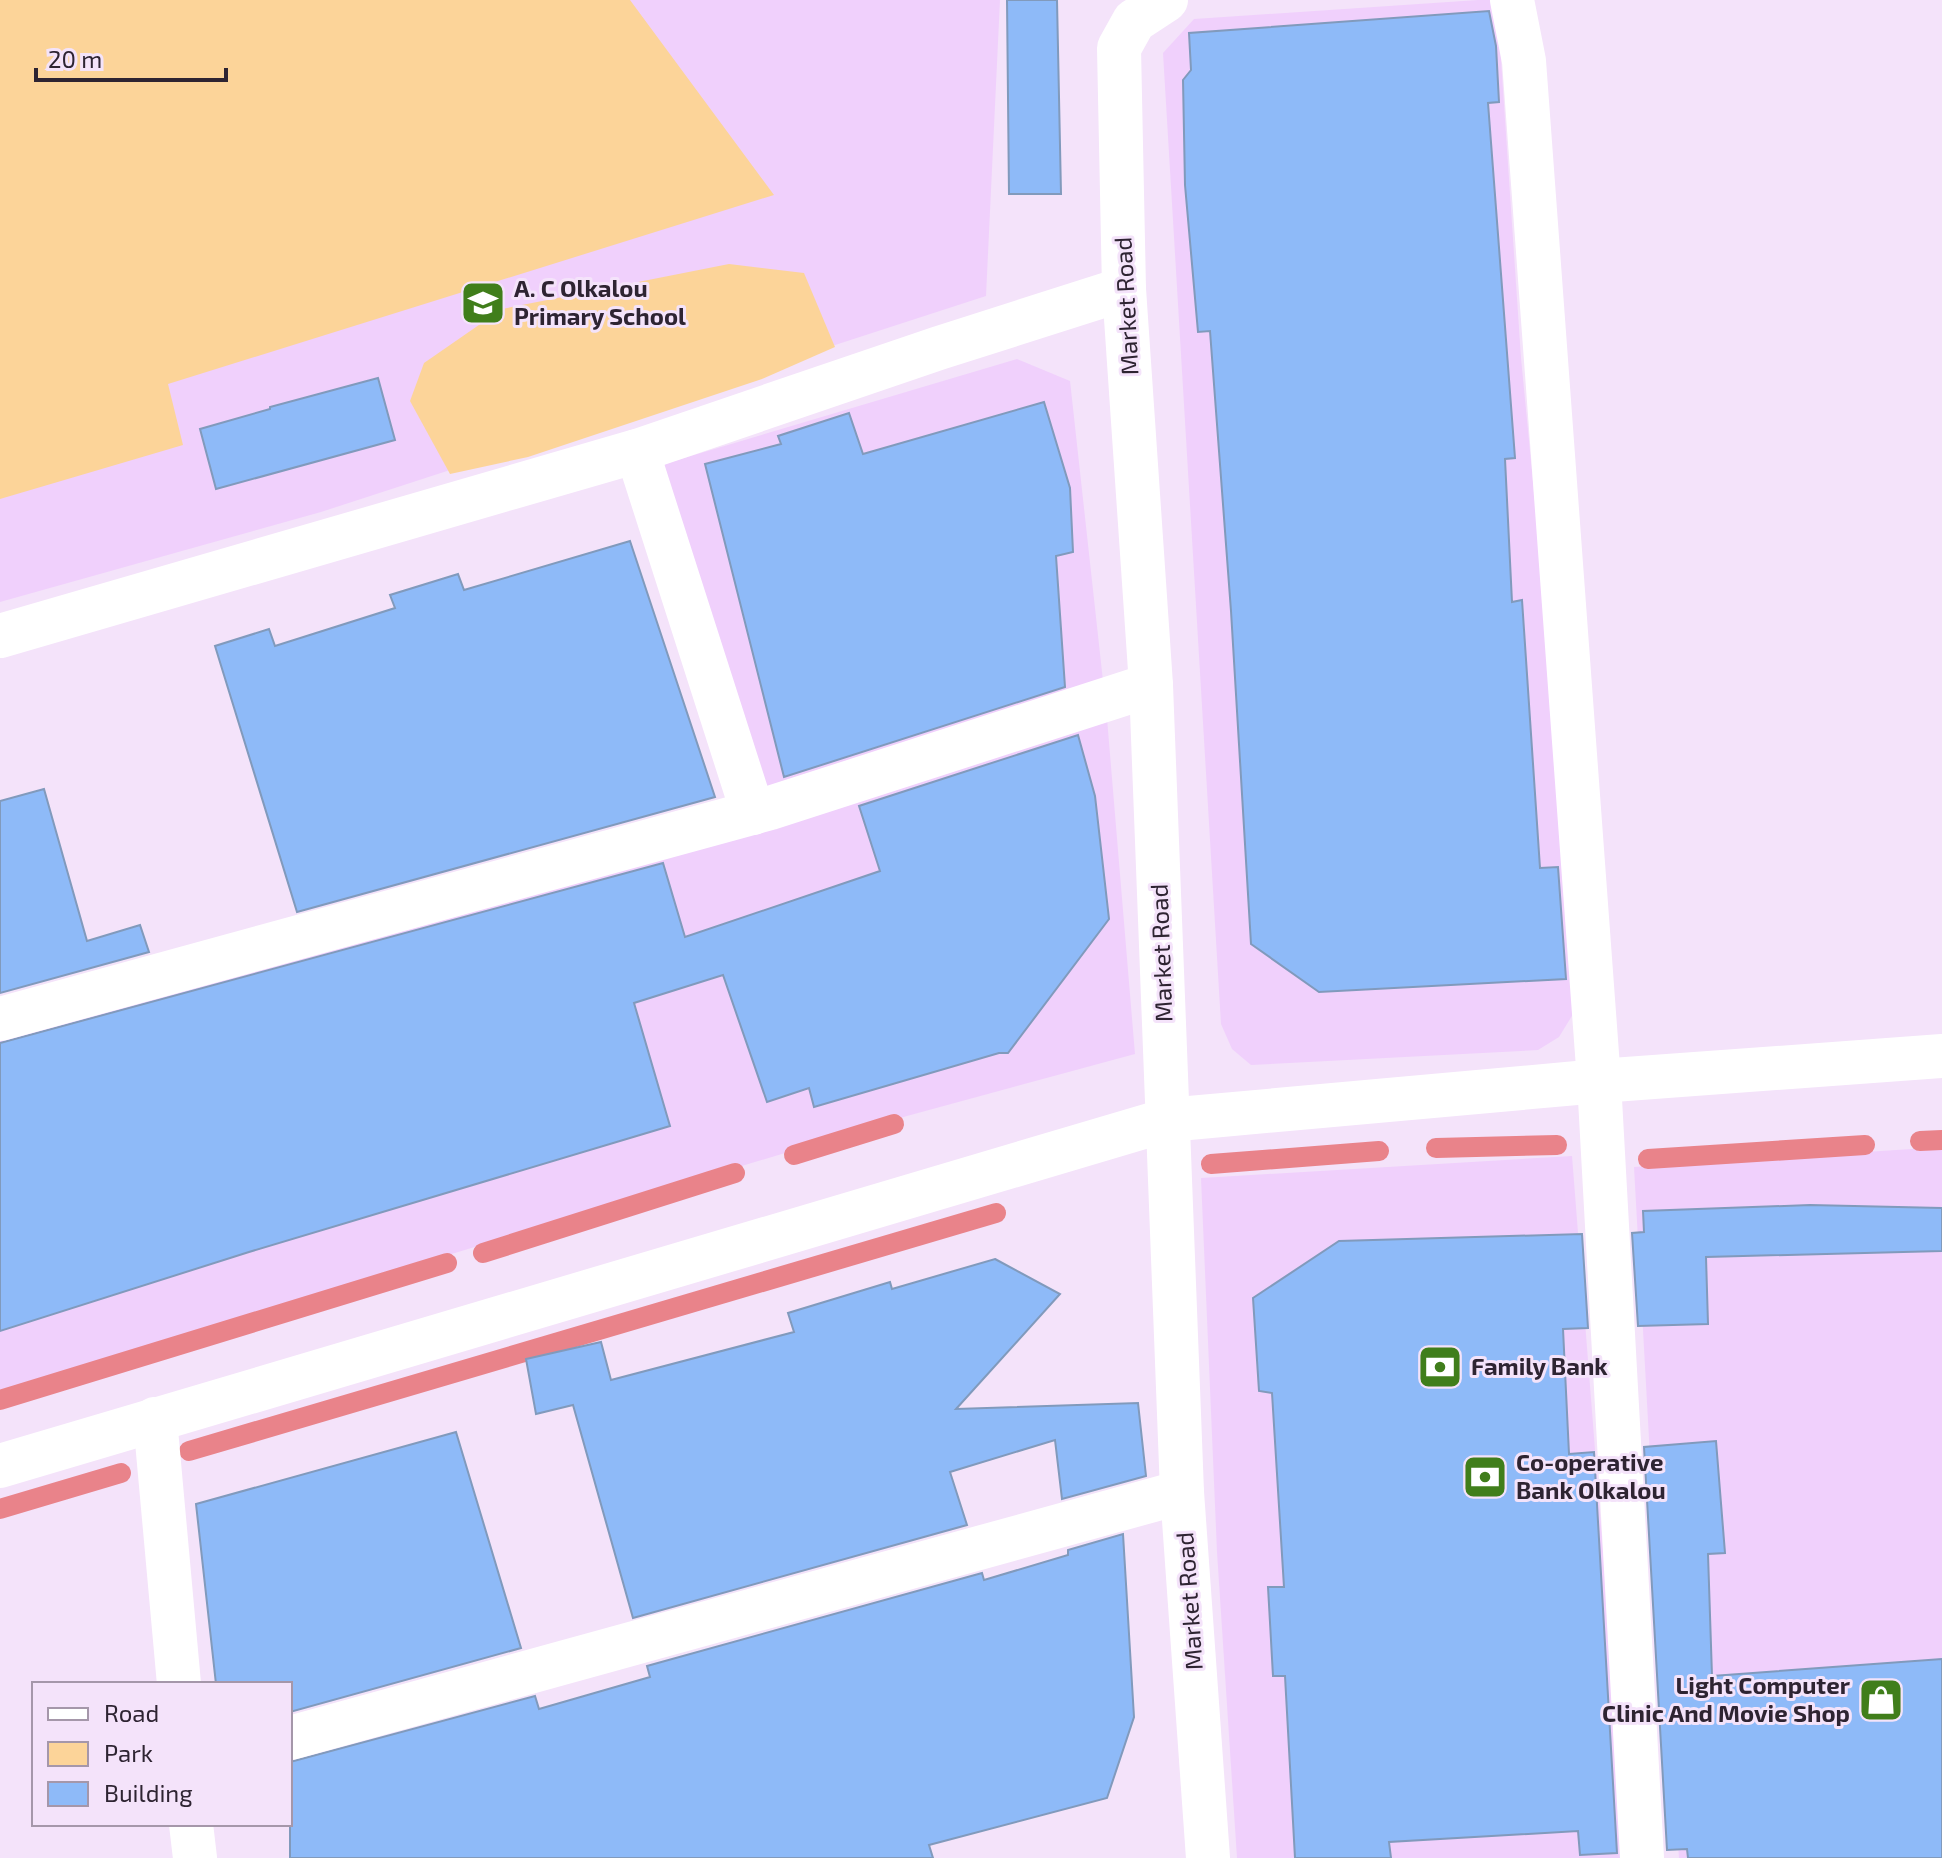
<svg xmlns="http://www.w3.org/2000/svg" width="1942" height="1858" font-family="'Exo 2',sans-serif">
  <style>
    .built { fill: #f0d0fc }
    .green { fill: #fcd499 }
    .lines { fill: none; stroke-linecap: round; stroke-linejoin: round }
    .stream { stroke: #e9838a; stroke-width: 20 }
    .building { fill: #8ebaf8; stroke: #819abc; stroke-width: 2 }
    .minor { stroke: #fff; stroke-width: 44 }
    .labels { text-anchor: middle; stroke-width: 6; stroke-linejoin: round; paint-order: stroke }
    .poi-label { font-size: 24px; font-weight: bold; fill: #2e2432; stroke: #f4e3fa; text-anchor: start }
    .street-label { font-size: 24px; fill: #2e2432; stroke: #f4e3fa }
  </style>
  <rect width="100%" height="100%" fill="#f4e3fa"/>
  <!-- built -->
  <g class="built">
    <path d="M0,0H1000L986,296L321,512L0,602Z"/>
    <path d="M1478,0H1497L1521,358L1565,812L1575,1011L1559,1037L1538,1050L1251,1065L1232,1049L1221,1024L1163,53L1194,19Z"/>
    <path d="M1017,359L1070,381L1104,690L761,799L664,464Z"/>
    <path d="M1107,718L1135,1054L907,1116L0,1391V1028Z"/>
    <path d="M1942,1147V1858H1679L1651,1475L1634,1167Z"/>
    <path d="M1572,1156L1627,1858H1237L1217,1552L1201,1178Z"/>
  </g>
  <!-- green -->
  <g class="green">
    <path d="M0,0H630L774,195L168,384L183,445L0,499Z"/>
    <path d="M729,264L804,273L835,347L762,379L528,457L450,474L410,401L424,363L502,309Z"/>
  </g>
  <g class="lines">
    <!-- stream -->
    <g class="stream">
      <path d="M1920,1141L1942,1140"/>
      <path d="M1436,1148L1557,1145"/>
      <path d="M794,1155L894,1124"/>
      <path d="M1648,1159L1865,1145"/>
      <path d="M1211,1164L1379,1151"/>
      <path d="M483,1253L735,1173"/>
      <path d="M0,1400L447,1263"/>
      <path d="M189,1451L996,1213"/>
      <path d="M0,1509L121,1473"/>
    </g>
  </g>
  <!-- building -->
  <g class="building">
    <path d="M1007,0H1057L1061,194H1009Z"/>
    <path d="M1489,11L1496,46L1499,102L1488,103L1515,458L1505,459L1512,602L1522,600L1540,868L1558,867L1566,979L1319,992L1251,944L1231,611L1210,331L1198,332L1185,185L1183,80L1191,70L1189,33Z"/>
    <path d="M378,378L395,440L216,489L200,429L270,409V407Z"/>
    <path d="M1044,402L1070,488L1073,552L1056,556L1065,687L784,777L705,464L781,444L778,436L849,413L863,454Z"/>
    <path d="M630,541L715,797L297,912L215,646L269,629L275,646L395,608L390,595L458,574L464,590Z"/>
    <path d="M1078,735L1095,796L1109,919L1008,1053H999L814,1107L809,1088L767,1102L723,975L634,1003L670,1126L249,1252L0,1331V1043L663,863L685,937L880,871L859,806Z"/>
    <path d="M44,789L87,941L140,925L149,952L0,993V801Z"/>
    <path d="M1810,1205L1942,1208V1251L1706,1257L1708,1324L1638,1326L1632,1233L1644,1232L1643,1211Z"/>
    <path d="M1582,1234L1588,1328L1563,1329L1569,1454L1594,1452L1617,1853L1580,1855L1578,1831L1389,1842L1391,1858H1295L1285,1676H1273L1268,1587H1284L1272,1393L1259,1391L1253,1298L1339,1241Z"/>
    <path d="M995,1259L1060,1294L956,1409L1138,1403L1146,1476L1062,1499L1055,1440L950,1472L967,1525L633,1618L573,1405L536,1414L526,1359L601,1342L611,1380L794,1332L788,1313L890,1282L892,1289Z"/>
    <path d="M456,1432L521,1648L290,1712V1684H216L196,1504Z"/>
    <path d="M1716,1441L1725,1553L1708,1554L1712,1676L1942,1659V1858H1688L1687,1849L1667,1850L1644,1447Z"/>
    <path d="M1123,1534L1134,1717L1107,1798L929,1845L933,1858H290V1762L535,1696L539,1709L650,1677L647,1666L982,1573L984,1580L1068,1555V1550Z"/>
  </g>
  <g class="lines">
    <!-- minor -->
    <g class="minor">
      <path d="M1166,0L1134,21L1119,48L1124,289L1151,685L1182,1492L1208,1858"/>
      <path d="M1512,0L1524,61L1599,1081L1642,1858"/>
      <path d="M637,451L753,813"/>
      <path d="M0,636L637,451L939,348L1124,289"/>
      <path d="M0,1019L770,808L1151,685"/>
      <path d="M155,1419L179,1684"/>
      <path d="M0,1466L1167,1120L1599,1081L1942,1056"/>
      <path d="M290,1738L1182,1492"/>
      <path d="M191,1824L195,1858"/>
    </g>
  </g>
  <!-- icons -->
  <defs>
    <g id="school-square" transform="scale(2.3)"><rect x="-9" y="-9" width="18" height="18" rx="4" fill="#407e1b" stroke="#f4e3fa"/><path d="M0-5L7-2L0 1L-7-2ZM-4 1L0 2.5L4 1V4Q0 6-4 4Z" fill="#fff"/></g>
    <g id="bank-square" transform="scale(2.3)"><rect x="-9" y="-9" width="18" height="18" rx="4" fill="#407e1b" stroke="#f4e3fa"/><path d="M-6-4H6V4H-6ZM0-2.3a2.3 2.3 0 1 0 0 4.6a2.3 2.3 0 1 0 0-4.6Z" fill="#fff"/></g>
    <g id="shop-square" transform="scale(2.3)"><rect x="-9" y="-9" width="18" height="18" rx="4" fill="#407e1b" stroke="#f4e3fa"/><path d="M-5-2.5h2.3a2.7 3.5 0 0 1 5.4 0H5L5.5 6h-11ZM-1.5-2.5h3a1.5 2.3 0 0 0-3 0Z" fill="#fff"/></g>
  </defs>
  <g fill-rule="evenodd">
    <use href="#school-square" x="483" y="303"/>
    <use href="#bank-square" x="1440" y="1367"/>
    <use href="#bank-square" x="1485" y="1477"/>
    <use href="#shop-square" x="1881" y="1700"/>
  </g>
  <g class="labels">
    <!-- poi labels -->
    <g class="poi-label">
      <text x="514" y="297">A. C Olkalou<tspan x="514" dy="28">Primary School</tspan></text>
      <text x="1471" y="1375">Family Bank</text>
      <text x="1516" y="1471">Co-operative<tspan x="1516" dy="28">Bank Olkalou</tspan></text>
      <text x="1850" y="1694" text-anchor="end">Light Computer<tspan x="1850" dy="28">Clinic And Movie Shop</tspan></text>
    </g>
    <!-- street labels -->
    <g class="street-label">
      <text transform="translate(1127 306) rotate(-93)" y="8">Market Road</text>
      <text transform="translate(1162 953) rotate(-92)" y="8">Market Road</text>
      <text transform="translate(1190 1601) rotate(-94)" y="8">Market Road</text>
    </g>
  </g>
  <!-- legend -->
  <rect x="32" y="1682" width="260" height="144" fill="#f4e3fa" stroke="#a597aa" stroke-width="2"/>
  <rect x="48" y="1708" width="40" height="12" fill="#ffffff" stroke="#a597aa" stroke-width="2"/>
  <text x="104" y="1722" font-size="24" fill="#2e2432">Road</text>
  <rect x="48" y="1742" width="40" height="24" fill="#fcd499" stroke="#a597aa" stroke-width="2"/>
  <text x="104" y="1762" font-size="24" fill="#2e2432">Park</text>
  <rect x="48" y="1782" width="40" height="24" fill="#8ebaf8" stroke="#a597aa" stroke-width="2"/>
  <text x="104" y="1802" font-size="24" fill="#2e2432">Building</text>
  <!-- scale -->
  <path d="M36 68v12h190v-12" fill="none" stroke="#2e2432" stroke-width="4"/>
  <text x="48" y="68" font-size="24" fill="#2e2432" stroke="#f4e3fa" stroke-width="6" paint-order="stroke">20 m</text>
</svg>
